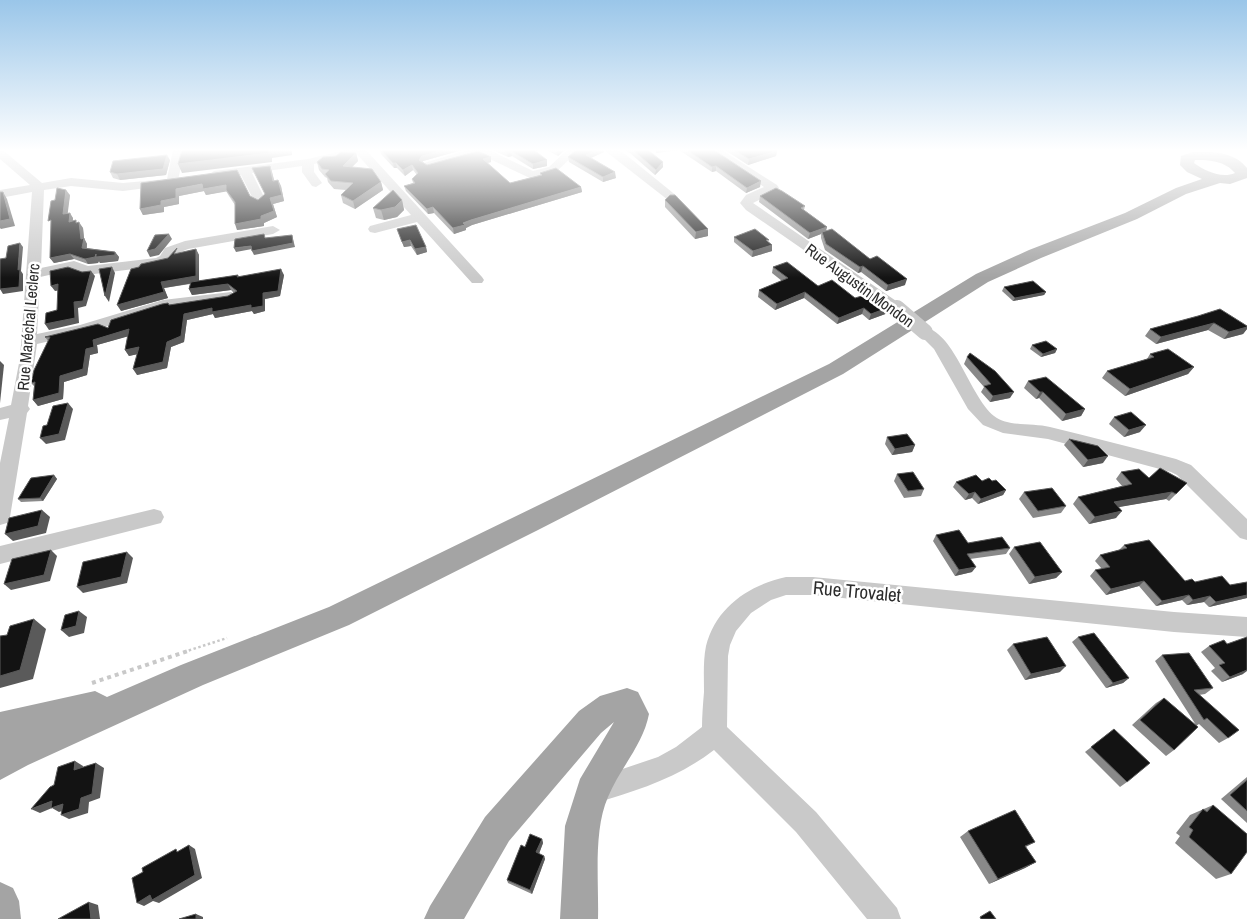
<svg xmlns="http://www.w3.org/2000/svg" width="1247" height="919" font-family="'Archivo Narrow',sans-serif">
  <style>
    .lines { fill: none; stroke-linecap: round; stroke-linejoin: round }
    .path-far1 { stroke: #c9c9c9; stroke-width: 2.5; stroke-dasharray: 2.5 2.5; stroke-linecap: butt }
    .path { stroke: #c9c9c9; stroke-width: 4; stroke-dasharray: 4 4; stroke-linecap: butt }
    .minor { fill: #c9c9c9; fill-rule: evenodd }
    .major { fill: #a4a4a4; fill-rule: evenodd }
    .minor-bridge { stroke: #c9c9c9; stroke-width: 16 }
    .wall { fill: #898989 }
    .shaded-wall { fill: #5a5a5a }
    .building { fill: #131313; stroke: #5a5a5a }
    .labels { text-anchor: middle; stroke-width: 5; stroke-linejoin: round; paint-order: stroke }
    .street-label { font-size: 16px; fill: #2c2c2c; stroke: #fff }
    .near-street-label { font-size: 19px; fill: #2c2c2c; stroke: #fff }
  </style>
  <rect width="100%" height="100%" fill="#fff"/>
  <g class="lines">
    <!-- path-far1 -->
    <path class="path-far1" d="M184,652L227,638"/>
    <!-- path -->
    <path class="path" d="M92,683L188,651"/>
    <!-- minor -->
    <g class="minor">
      <path d="M0,150L4,151L42,183L71,178L123,183L167,179L173,150H185L177,184L123,191L71,186L44,190L41,268L74,261L88,266L156,258L160,256L165,248L185,241L273,226L280,230L273,234L188,249L176,254L171,262L158,266L86,275L72,270L40,277L37,334L80,325L163,300L231,292L238,296L231,300L165,308L89,332L37,344L28,406L30,409L27,413L10,517L7,523L0,525V463L9,418L0,420V408L11,405L20,358L32,192L0,198V190L30,185L0,159Z"/>
      <path d="M346,150H366L482,277L484,280L482,283H472L417,222L375,233L370,232L368,229L370,226L411,215L357,154L314,164V172L322,183L316,187L312,186L302,172V166L252,173L266,201L260,205L254,201L241,175L214,179L208,175L214,171L308,159Z"/>
      <path d="M468,150H489L533,171L549,167L567,150H579L557,171L532,179L479,154L428,168L422,165L424,163Z"/>
      <path d="M604,150H617L625,154L678,197L676,200H668Z"/>
      <path d="M710,150H722L777,185L779,188L777,191L753,203L902,305L905,308L902,311H892L746,210L740,203L746,195L764,187Z"/>
      <path d="M925,327C956,335 969,395 994,416C1008,427 1033,423 1050,427C1092,437 1134,448 1176,459L1191,465L1247,519V540L1240,538L1177,475L1171,472L1048,439L1003,433L983,425L968,409L934,349L917,332Z"/>
      <path d="M154,509L161,511L164,517L161,523L0,564V546Z"/>
      <path d="M786,577H813L1174,612L1247,617V637L1174,632L813,595H786L771,600L751,613L736,631L730,645L728,656L727,727L816,812L897,908L901,919H867L796,832L714,750C676,779 638,790 593,804L584,800L580,791L584,782L658,757L676,747L702,727C702,716 703,704 704,692C704,677 703,661 706,646C716,607 749,585 786,577Z"/>
    </g>
    <!-- major -->
    <g class="major">
      <path d="M1193,152C1211,151 1235,152 1247,168V178L1230,184L1220,183L1186,194L1137,219L1041,258L988,282L843,374L538,530L349,625L203,685L28,765L0,780V712L95,691L107,697L181,665L329,607L829,364L976,274L1029,250L1125,213L1176,188L1202,179L1187,172L1180,165L1181,156ZM1195,160C1210,160 1225,161 1235,173C1222,179 1205,171 1194,163Z"/>
      <path d="M627,688L638,692L649,714C643,745 620,768 608,797C593,831 599,882 598,919H560L565,826L580,779L614,722L601,733L509,841L464,919H424L430,906L485,817L579,711L600,696Z"/>
      <path d="M0,882L13,888L19,901L21,919H0Z"/>
    </g>
    <!-- minor-bridge -->
    <path class="minor-bridge" d="M897,308L925,332"/>
  </g>
  <!-- wall -->
  <g class="wall">
    <path d="M380,150H462L423,161V162L427,165L491,157V162L487,163L510,183L540,175V173L581,187L582,192L472,225L466,228V230L454,234L434,213L428,214L406,191L404,186L413,183L412,179L417,175L413,170L405,176L397,168H394L381,154Z"/>
    <path d="M493,150H538L536,152L547,160V166L533,169L512,156L508,157Z"/>
    <path d="M547,150H565L558,156Z"/>
    <path d="M576,150H604V152L591,158L616,178L603,182L569,162L568,157Z"/>
    <path d="M625,150H648L663,167L655,175L630,153Z"/>
    <path d="M656,150H714L760,187L746,193L716,171L712,172L679,150L656,153Z"/>
    <path d="M725,150H776L777,151L776,156L748,165Z"/>
    <path d="M356,153L358,161L352,167L381,182L383,190L355,209L343,203L341,195L346,190L334,189L328,182L327,178L325,177L319,170L317,162L336,156Z"/>
    <path d="M170,160L166,175L120,180L113,178L110,172Z"/>
    <path d="M270,166L272,172L274,181L278,180L281,186L284,201L273,204L277,217L264,223V226L237,230L235,205L229,196L226,191L206,195L204,191L179,196V204L164,207V212L143,215L140,209L237,170L250,196L258,200L265,194L252,168Z"/>
    <path d="M70,195L67,213L73,218V221L78,223L83,228L84,238L87,244V248L115,252L119,257L118,261L100,263L99,261L98,263L88,264L74,259L54,263L50,258L55,200Z"/>
    <path d="M760,196L805,206L804,210L827,227L826,231L905,285L886,291L861,272L858,273L825,250L821,238V234L808,239L759,202Z"/>
    <path d="M402,200L404,210L397,217L384,220L376,218L373,208Z"/>
    <path d="M665,200L708,229V236L695,239L665,207Z"/>
    <path d="M397,229L426,247L427,252L417,255L411,246L404,247Z"/>
    <path d="M734,237L768,242L772,245V251L752,257L734,242Z"/>
    <path d="M196,249L199,255V281L238,275L239,277L284,275L280,296L265,299V311L254,314L252,311L215,318L213,314L187,320L184,342L171,347L167,368L137,375V354L129,356L125,350L128,336L97,345L98,353L90,355L87,375L64,382L63,399L38,406L33,400L34,386L31,383L48,341L45,337L108,328L168,303L169,305L228,296L234,293L231,290L192,295L189,289L190,284L164,288L168,298L121,311L168,258L179,253Z"/>
    <path d="M773,267L818,286L855,298L888,313L869,320L862,314L837,324L804,298L775,310L758,297L759,290L782,281L772,273Z"/>
    <path d="M1004,287L1046,292L1044,295L1013,301L1002,291Z"/>
    <path d="M1198,316L1247,326V329L1243,334L1224,339L1208,330L1156,344L1145,336L1150,329Z"/>
    <path d="M1032,345L1057,349L1055,353L1041,357L1030,349Z"/>
    <path d="M1150,354L1194,367L1188,374L1125,396L1102,378L1107,371L1147,359Z"/>
    <path d="M967,357L1010,398L990,402L981,392L984,387L964,364Z"/>
    <path d="M1028,381L1085,409L1081,416L1062,421L1039,398L1036,399L1024,388Z"/>
    <path d="M1114,417L1140,432L1124,437L1109,424Z"/>
    <path d="M887,437L915,445L912,452L892,455L885,444Z"/>
    <path d="M1069,439L1103,463L1083,467L1064,445Z"/>
    <path d="M1121,472L1149,478L1180,490L1169,501L1166,499L1118,507L1116,518L1089,524L1073,504L1078,497L1122,486L1116,479Z"/>
    <path d="M897,474L924,489L921,496L904,498L894,481Z"/>
    <path d="M54,475L57,479L43,501L21,502L18,499Z"/>
    <path d="M982,481H992L1006,490L1003,495L978,504L972,498L965,500L953,487L956,482Z"/>
    <path d="M1024,492L1066,506L1061,513L1033,518L1019,499Z"/>
    <path d="M936,535L968,543L1010,548L1006,554L970,559L972,572L955,576L933,541Z"/>
    <path d="M1124,545L1185,581L1230,585L1247,582V598L1209,607L1204,602L1187,605L1182,600L1156,606L1139,586L1106,595L1090,576L1095,570L1102,569L1095,561L1100,555L1119,550Z"/>
    <path d="M1014,547L1062,572L1056,578L1029,584L1009,554Z"/>
    <path d="M1078,637L1129,678L1123,683L1106,688L1072,642Z"/>
    <path d="M1013,644L1060,672L1025,680L1007,650Z"/>
    <path d="M1209,646L1243,674L1222,682L1211,671L1215,668L1201,652Z"/>
    <path d="M1162,655L1213,688L1205,694L1199,695L1228,738L1219,743L1199,724L1196,726L1174,750L1166,756L1132,725L1156,703L1164,698L1196,725L1155,661Z"/>
    <path d="M1114,729L1127,782L1120,787L1085,752Z"/>
    <path d="M1247,777V823L1221,799Z"/>
    <path d="M1213,805L1231,874L1216,879L1175,843L1180,836L1176,833L1190,815Z"/>
    <path d="M968,831L1035,842L1026,847L1036,862L1025,868L989,884L960,837Z"/>
    <path d="M542,839L543,843L539,854L544,856L545,859L532,894L508,883L507,880L525,847Z"/>
  </g>
  <!-- shaded-wall -->
  <g class="shaded-wall">
    <path d="M269,150H292V155L272,158V162L182,173L178,164Z"/>
    <path d="M444,150H462L423,161L420,165L419,160L422,156Z"/>
    <path d="M559,150H565L558,156L557,151Z"/>
    <path d="M598,150H604V152L586,160V155Z"/>
    <path d="M656,150H679L656,153Z"/>
    <path d="M511,151L512,156L508,157L507,152Z"/>
    <path d="M777,151L776,156L748,165L749,159Z"/>
    <path d="M356,153L358,161L345,174L343,166Z"/>
    <path d="M167,155L170,160L166,175L120,180L117,174Z"/>
    <path d="M491,157V162L483,164V159Z"/>
    <path d="M547,160V166L533,169V164Z"/>
    <path d="M663,162V167L655,175L656,170Z"/>
    <path d="M393,163H396L397,168H394Z"/>
    <path d="M412,165L413,170L405,176L403,170Z"/>
    <path d="M270,166L272,172L276,187L273,181Z"/>
    <path d="M716,166V171L712,172V167Z"/>
    <path d="M615,172L616,178L603,182V177Z"/>
    <path d="M278,180L281,186L284,201L273,204L277,217L264,223V226L237,230L235,224L261,216Z"/>
    <path d="M761,181L760,187L746,193L747,188Z"/>
    <path d="M381,182L383,190L355,209L353,201Z"/>
    <path d="M202,184L226,185L229,191L206,195L204,191L179,196V204L164,207V212L143,215L140,209L161,201L176,189Z"/>
    <path d="M581,187L582,192L472,225L466,228V230L454,234L453,228L471,220Z"/>
    <path d="M66,190L70,195L67,219L63,214Z"/>
    <path d="M3,192L7,199L15,226L1,229L0,228V221Z"/>
    <path d="M402,200L404,210L397,217L384,220L381,210Z"/>
    <path d="M433,207L434,213L428,214L427,209Z"/>
    <path d="M70,213L73,218L72,227L69,222Z"/>
    <path d="M79,222L83,228L84,238L87,244L86,253L82,248Z"/>
    <path d="M827,227L825,233L822,232L821,234L808,239L810,233Z"/>
    <path d="M708,229V236L695,239L696,232Z"/>
    <path d="M169,234L172,239L159,255L150,257L147,251Z"/>
    <path d="M292,235L295,247L254,255L252,251Z"/>
    <path d="M410,240L411,246L404,247L402,242Z"/>
    <path d="M20,243L23,247L21,271L23,274V291L3,294L0,289L18,270Z"/>
    <path d="M772,245V251L752,257L753,251Z"/>
    <path d="M251,246L252,249L236,252L234,248Z"/>
    <path d="M426,247L427,252L417,255L415,249Z"/>
    <path d="M196,249L199,255V282L164,288L168,298L121,311L117,305L161,282Z"/>
    <path d="M115,252L119,257L118,261L100,263L99,261L98,263L88,264L85,259L96,254Z"/>
    <path d="M70,254L74,259L54,263L50,258Z"/>
    <path d="M863,266L861,272L858,273L860,267Z"/>
    <path d="M112,267L115,273L109,302L105,296Z"/>
    <path d="M281,269L284,275L280,296L265,299V311L254,314L252,311L215,318L213,314L187,320L184,342L171,347L167,368L137,375L133,369L167,342L184,314L263,293Z"/>
    <path d="M91,271L95,276L86,306L78,308L79,323L49,330L45,324L74,302Z"/>
    <path d="M907,279L905,285L886,291L888,285Z"/>
    <path d="M58,284L62,290L55,291L51,286Z"/>
    <path d="M228,284L231,290L192,295L189,289Z"/>
    <path d="M805,292L804,298L775,310L777,304Z"/>
    <path d="M1046,292L1044,295L1013,301L1015,298Z"/>
    <path d="M890,307L888,313L869,320L871,314Z"/>
    <path d="M864,308L862,314L837,324L839,318Z"/>
    <path d="M1214,323L1208,330L1156,344L1161,337Z"/>
    <path d="M1247,327V329L1243,334L1224,339L1229,332Z"/>
    <path d="M129,329L133,335L97,345L98,353L90,355L87,375L64,382L63,399L38,406L33,400L60,376L86,349L93,340Z"/>
    <path d="M139,347L143,353L129,356L125,350Z"/>
    <path d="M1057,349L1055,353L1041,357L1043,354Z"/>
    <path d="M0,361L4,365L0,403Z"/>
    <path d="M1194,367L1188,374L1125,396L1130,389Z"/>
    <path d="M1014,392L1010,398L990,402L993,396Z"/>
    <path d="M1040,392H1043L1039,398L1036,399Z"/>
    <path d="M68,403L73,409L65,440L46,444L40,438Z"/>
    <path d="M1085,409L1081,416L1062,421L1066,414Z"/>
    <path d="M1146,425L1140,432L1124,437L1129,430Z"/>
    <path d="M915,445L912,452L892,455L895,449Z"/>
    <path d="M1108,456L1103,463L1083,467L1088,460Z"/>
    <path d="M54,475L57,479L43,501L40,498Z"/>
    <path d="M1006,490L1003,495L978,504L981,499Z"/>
    <path d="M975,492L972,498L965,500L969,494Z"/>
    <path d="M1172,492L1166,499L1108,509L1114,502Z"/>
    <path d="M42,510L50,517L46,533L13,541L5,534Z"/>
    <path d="M1122,511L1116,518L1089,524L1095,517Z"/>
    <path d="M51,550L57,556L50,581L11,590L4,584Z"/>
    <path d="M127,552L133,558L127,583L83,593L77,587Z"/>
    <path d="M976,567L972,572L955,576L959,570Z"/>
    <path d="M1062,572L1056,578L1029,584L1035,577Z"/>
    <path d="M1144,581L1139,586L1106,595L1111,589Z"/>
    <path d="M1189,595L1182,600L1156,606L1162,601Z"/>
    <path d="M1247,595V598L1209,607L1216,602Z"/>
    <path d="M1210,596L1204,602L1187,605L1193,600Z"/>
    <path d="M79,611L87,617L84,633L69,637L61,630Z"/>
    <path d="M34,619L46,629L33,679L0,688V676Z"/>
    <path d="M1066,666L1060,672L1025,680L1031,674Z"/>
    <path d="M1247,670V671L1243,674L1222,682L1230,677Z"/>
    <path d="M1129,678L1123,683L1106,688L1113,683Z"/>
    <path d="M75,761L83,766L82,775L74,770Z"/>
    <path d="M96,763L104,768L100,798L89,802L88,813L69,819L61,815L81,798Z"/>
    <path d="M52,801L63,804L71,808L59,812L52,808L40,813L31,809Z"/>
    <path d="M542,839L543,843L538,856L536,852Z"/>
    <path d="M189,845L195,849L202,878L159,903L153,901L144,906L137,903Z"/>
    <path d="M544,856L545,859L532,894L530,890Z"/>
    <path d="M1036,862L1025,868L989,884L998,879Z"/>
    <path d="M89,902L98,905L100,919H91Z"/>
    <path d="M196,914L203,917V919H196Z"/>
  </g>
  <!-- building -->
  <g class="building">
    <path d="M182,150H269V153L178,164Z"/>
    <path d="M381,150H444L422,156L419,160L427,165L478,151L491,157L483,159L510,183L542,175L540,173L556,168L581,187L471,220L463,223L465,225L453,228L433,207L427,209L404,186L415,183L412,179L418,173L412,165L403,170L396,163H393Z"/>
    <path d="M503,150H534L547,160L533,164L511,151L507,152Z"/>
    <path d="M576,150H598L586,155L615,172L603,177L568,157Z"/>
    <path d="M633,150H648L663,162L656,170Z"/>
    <path d="M687,150H714L761,181L747,188L716,166L712,167Z"/>
    <path d="M734,150H776L777,151L749,159Z"/>
    <path d="M341,152L356,153L343,166L372,169L381,182L353,201L341,195L353,183L331,181L325,174L329,170L322,169L317,162L323,157L336,156Z"/>
    <path d="M167,155L163,169L117,174L110,172L113,161Z"/>
    <path d="M270,166L273,181L278,180L282,195L270,198L274,211L261,216V219L235,224V202L226,190V185L203,189L202,184L176,189V198L161,201V205L140,209L141,183L237,170L250,196L258,200L265,194L252,168Z"/>
    <path d="M57,188L66,190L63,214L70,213L69,222L76,220V223L79,222L81,239L84,238L82,248L115,252V255L96,257V254L95,257L85,259L70,254L50,258L51,220L48,221L51,201L55,200Z"/>
    <path d="M776,188L782,191L805,206L801,208L827,227L810,233L760,196Z"/>
    <path d="M393,190L402,200L395,207L381,210L373,208Z"/>
    <path d="M0,192H3L10,219L0,221Z"/>
    <path d="M670,195H675L708,229L696,232L665,200Z"/>
    <path d="M416,225L426,247L415,249L410,240L402,242L397,229Z"/>
    <path d="M755,229L769,240H766L772,245L753,251L734,237Z"/>
    <path d="M832,229L870,259L877,256L907,279L888,285L863,266L860,267L826,244L822,232Z"/>
    <path d="M169,234L155,249L147,251L155,235Z"/>
    <path d="M264,234L265,238L292,235L293,243L252,251L251,246L234,248L235,239Z"/>
    <path d="M20,243L18,270L20,269L19,287L0,289V259L6,258L8,246Z"/>
    <path d="M177,248L174,254L196,249V276L161,282L164,292L117,305L131,269L139,267L141,264L168,258Z"/>
    <path d="M787,262L818,286L832,280L855,298L872,293L890,307L871,314L864,308L839,318L805,292L777,304L759,290L788,278L773,267Z"/>
    <path d="M68,267L82,272L91,271L83,301L74,302L75,318L45,324L46,313L57,310L58,284L51,286L50,271Z"/>
    <path d="M112,267L105,296L99,269Z"/>
    <path d="M281,269L278,291L263,293V306L251,308V305L212,312V308L184,314L181,336L167,342L163,362L133,369L139,347L125,350L129,329L93,340L94,347L86,349L83,369L60,376L59,393L33,400L35,382L31,383L34,370L50,337H45L98,324L108,328L111,320L162,304L168,303L169,305L228,296L237,291L228,284L189,289L191,282L238,275L237,277Z"/>
    <path d="M1033,281L1046,292L1015,298L1004,287Z"/>
    <path d="M1220,309L1247,326V327L1229,332L1214,323L1161,337L1150,329L1198,316Z"/>
    <path d="M1046,341L1057,349L1043,354L1032,345Z"/>
    <path d="M1168,349L1194,367L1130,389L1107,371L1154,357L1150,354Z"/>
    <path d="M970,353L995,371L1014,392L993,396L984,386L991,384L967,357Z"/>
    <path d="M1046,377L1085,409L1066,414L1043,392H1040L1028,381Z"/>
    <path d="M68,403L59,434L40,438L43,426L47,425L53,406Z"/>
    <path d="M1131,412L1146,425L1129,430L1114,417Z"/>
    <path d="M907,434L915,445L895,449L887,437Z"/>
    <path d="M1069,439L1098,446L1108,456L1088,460Z"/>
    <path d="M1160,468L1187,483L1176,494L1172,492L1114,502L1122,511L1095,517L1078,497L1132,484L1121,472L1139,469L1149,478Z"/>
    <path d="M913,472L924,489L908,491L897,474Z"/>
    <path d="M54,475L40,498L18,499L31,478Z"/>
    <path d="M976,475L982,481L989,478L992,481L996,480L1006,490L981,499L975,492L969,494L956,482Z"/>
    <path d="M1052,488L1066,506L1038,511L1024,492Z"/>
    <path d="M42,510L38,526L5,534L9,518Z"/>
    <path d="M959,530L968,543L1002,537L1010,548L967,554L976,567L959,570L936,535Z"/>
    <path d="M1149,540L1185,581L1192,579L1195,582L1222,576L1230,585L1247,582V595L1216,602L1210,596L1193,600L1189,595L1162,601L1144,581L1111,589L1095,570L1110,567L1100,555L1127,548L1124,545Z"/>
    <path d="M1040,542L1062,572L1035,577L1014,547Z"/>
    <path d="M51,550L44,575L4,584L12,559Z"/>
    <path d="M127,552L121,577L77,587L83,562Z"/>
    <path d="M79,611L76,626L61,630L65,615Z"/>
    <path d="M34,619L20,670L0,676V636L7,635L10,626Z"/>
    <path d="M1094,633L1129,678L1113,683L1078,637Z"/>
    <path d="M1047,637L1066,666L1031,674L1013,644Z"/>
    <path d="M1247,637V670L1230,677L1219,665L1225,663L1209,646L1224,640L1227,644Z"/>
    <path d="M1189,653L1213,688L1194,690L1239,730L1228,738L1207,718L1204,720L1162,655Z"/>
    <path d="M1164,698L1198,727L1174,750L1140,720Z"/>
    <path d="M1114,729L1150,763L1127,782L1091,747Z"/>
    <path d="M75,761L74,770L96,763L92,794L81,798L79,809L61,815L63,804L51,808L52,801L31,809L50,787L54,785L58,767Z"/>
    <path d="M1247,780V811L1230,795Z"/>
    <path d="M1213,805L1247,834V852L1231,874L1189,837L1193,830L1189,827L1203,809L1207,812Z"/>
    <path d="M1015,810L1035,842L1025,846L1036,862L998,879L968,831Z"/>
    <path d="M530,834L542,839L536,852L544,856L530,890L507,880L521,845L525,847Z"/>
    <path d="M189,845L195,875L152,900L150,895L137,903L132,878L143,872L142,868L176,849L177,852Z"/>
    <path d="M89,902L91,919H58Z"/>
    <path d="M990,911L996,919H981L980,917Z"/>
    <path d="M196,914V919H179Z"/>
  </g>
  <!-- sky -->
  <linearGradient id="sky" x2="0" y2="1"><stop stop-color="#9ac6e9"/><stop offset="0.54" stop-color="#fff"/><stop offset="1" stop-color="#fff" stop-opacity="0"/></linearGradient>
  <rect width="1247" height="278" fill="url(#sky)"/>
  <g class="labels">
    <!-- street labels -->
    <g class="street-label">
      <text transform="translate(860 285) rotate(36)" y="6">Rue Augustin Mondon</text>
      <text transform="translate(28 327) rotate(-85)" y="6">Rue Maréchal Leclerc</text>
    </g>
    <!-- near-street labels -->
    <g class="near-street-label">
      <text transform="translate(857 591) rotate(5)" y="7">Rue Trovalet</text>
    </g>
  </g>
</svg>
